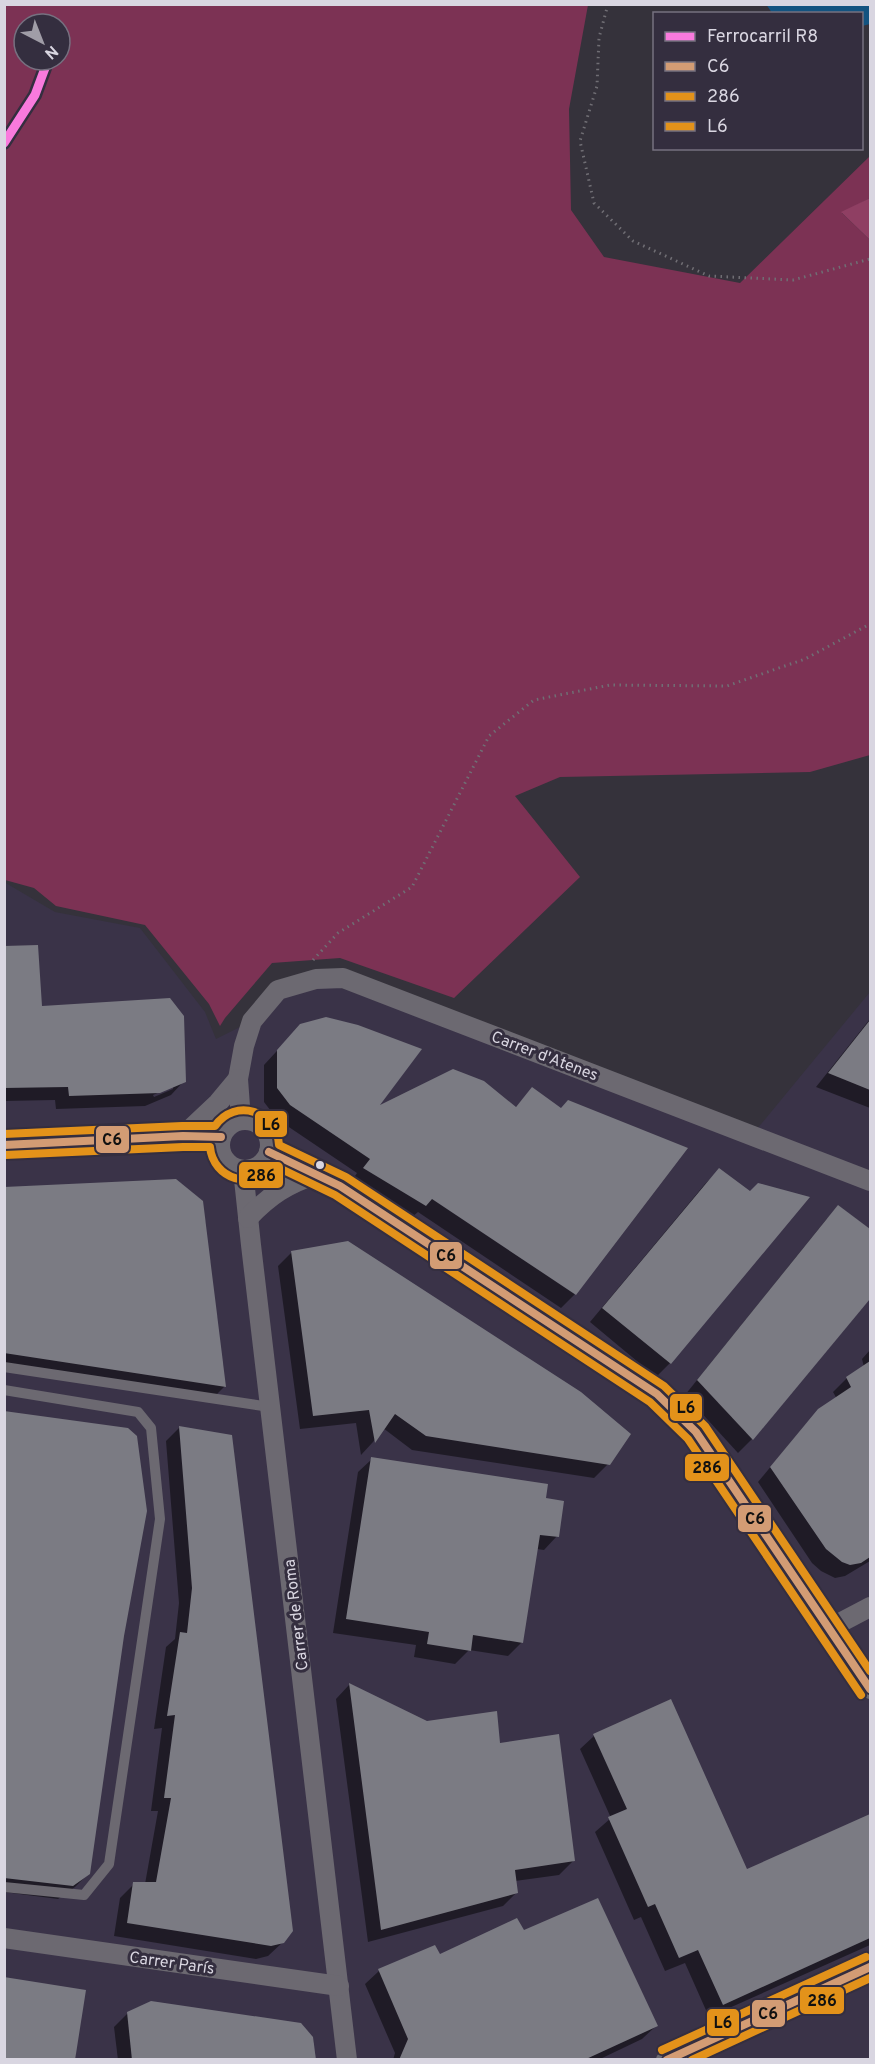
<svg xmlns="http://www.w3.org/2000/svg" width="875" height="2064" font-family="Overpass,sans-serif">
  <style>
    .built { fill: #3a3348 }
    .green { fill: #7c3254; fill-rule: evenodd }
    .forest { fill: #8f3f63 }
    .water { fill: #135380 }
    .shadow { fill: #0007; fill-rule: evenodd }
    .building { fill: #7b7b83 }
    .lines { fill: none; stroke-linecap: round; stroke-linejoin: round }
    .path { stroke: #706e74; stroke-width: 3; stroke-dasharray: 1.5 4.5; stroke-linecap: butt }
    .service { stroke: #6c6971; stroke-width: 10 }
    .minor { stroke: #6c6971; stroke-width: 20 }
    .bus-1-casing { stroke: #342e3f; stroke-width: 12 }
    .bus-2-casing { stroke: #342e3f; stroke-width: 12 }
    .bus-3-casing { stroke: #342e3f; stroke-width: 12 }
    .bus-1 { stroke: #d39c74; stroke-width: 8 }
    .bus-2 { stroke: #e3921a; stroke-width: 8 }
    .bus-3 { stroke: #e3921a; stroke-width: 8 }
    .rail-1-casing { stroke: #342e3f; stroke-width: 14 }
    .rail-1 { stroke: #f97add; stroke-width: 9 }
    .bus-dot { fill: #d9d6e1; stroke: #342e3f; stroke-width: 2 }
    .labels { text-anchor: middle; stroke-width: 6; stroke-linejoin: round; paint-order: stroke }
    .street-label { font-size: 16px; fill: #d9d6e1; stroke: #342e3f }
    .line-badge { stroke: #342e3f; stroke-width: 2 }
    .pale-badge-label { font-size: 16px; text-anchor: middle; font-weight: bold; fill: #111 }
  </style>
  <rect width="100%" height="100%" fill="#35323b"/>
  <!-- built -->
  <path class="built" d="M4,882L55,912L140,928L205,1012L216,1039L252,1021L278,990L316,979L752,1135L870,992V2059H5Z"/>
  <!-- green -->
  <path class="green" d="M4,5H588L569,109L571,210L604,257L740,283L870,156V198L842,213L870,240V755L810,772L560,777L515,796L580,877L454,998L340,958L272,963L225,1018L220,1026L209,1004L145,925L56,906L34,888L5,880ZM24,24H60V60H24Z"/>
  <!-- forest -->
  <path class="forest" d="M870,198V240L841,212Z"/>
  <!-- water -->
  <path class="water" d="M766,4L870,5V24L862,26V14L772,13Z"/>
  <!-- shadow -->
  <g class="shadow">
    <path d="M4,948L40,1008L184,1081L171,1095L145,1106L56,1109L55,1100L4,1101ZM173,1086V1089L154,1097L153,1095Z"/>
    <path d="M870,1019V1108L816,1087Z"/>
    <path d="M287,1040L375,1109L515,1108L532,1089L575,1294L561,1308L418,1212L411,1218L351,1182L357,1173L277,1119L264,1102V1065Z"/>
    <path d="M719,1170L750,1193L807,1198L670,1363L656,1377L590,1322L705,1184Z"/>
    <path d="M4,1189L225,1386L211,1400L4,1368Z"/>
    <path d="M838,1207L870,1231V1297L752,1439L738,1453L685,1395L825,1221Z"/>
    <path d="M292,1252L608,1464L594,1478L412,1450L383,1428L373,1442L361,1455L356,1423L300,1429L278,1266Z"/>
    <path d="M870,1350V1561L845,1576L835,1578L821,1571L812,1563L758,1482L805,1425L819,1410L837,1399L833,1392L847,1378L864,1367L862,1359Z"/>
    <path d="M4,1413L89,1873L75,1887L58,1899L4,1892Z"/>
    <path d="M179,1428L283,1942L268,1956L256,1959L114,1936L120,1898L134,1884H145L158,1811H151L162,1728L154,1729L166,1647L175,1639L179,1603L166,1441Z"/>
    <path d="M372,1459L545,1499L557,1536L544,1550L537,1549L522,1642L508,1656L469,1650L455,1664L414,1657L416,1645L333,1633L358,1472Z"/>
    <path d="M349,1685L427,1723L499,1744L573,1861L559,1875L515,1881L517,1892L503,1906L368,1942L336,1699Z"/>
    <path d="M594,1736L747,1871L870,1816V1945L709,2017L685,1963L665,1971L641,1917L634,1920L595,1832L611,1818L580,1749Z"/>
    <path d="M523,1932L656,2026L642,2039L598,2060H393L395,2053L365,1984L379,1971Z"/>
    <path d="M128,2013L314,2060H118L114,2027Z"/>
  </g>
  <!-- building -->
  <g class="building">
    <path d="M38,945L42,1006L170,998L184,1016L186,1082L160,1093L69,1096L68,1087L4,1088V946Z"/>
    <path d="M326,1017L358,1025L422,1049L380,1105L453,1069L484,1081L516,1107L532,1087L561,1108L568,1100L688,1148L576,1295L432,1199L426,1206L363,1168L370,1159L290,1105L277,1088V1050L300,1024Z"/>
    <path d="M870,1020V1090L828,1073Z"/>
    <path d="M719,1168L750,1191L758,1183L810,1197L671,1364L602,1308Z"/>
    <path d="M176,1179L203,1201L226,1387L4,1353V1187Z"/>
    <path d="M838,1205L870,1229V1299L753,1440L697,1380Z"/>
    <path d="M348,1241L581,1392L631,1434L610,1465L426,1436L395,1414L375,1443L369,1410L313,1416L291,1251Z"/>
    <path d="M870,1361V1557L861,1563L850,1565L842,1562L826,1549L770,1467L818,1409L851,1387L846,1377Z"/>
    <path d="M4,1411L128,1428L137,1436L147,1511L124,1636L90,1874L73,1886L4,1878Z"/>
    <path d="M179,1426L232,1435L293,1931L284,1943L271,1946L127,1923L133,1882H156L171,1798H164L175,1715L167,1716L180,1632L187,1633L192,1588Z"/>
    <path d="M371,1457L548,1484L546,1498L564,1501L559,1537L540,1535L523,1643L473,1635L471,1651L427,1644L429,1632L346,1619Z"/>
    <path d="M349,1683L427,1721L497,1711L500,1743L559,1734L575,1861L515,1870L518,1893L381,1930Z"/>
    <path d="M671,1699L747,1869L870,1814V1938L723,2005L698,1950L679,1958L655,1904L648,1907L608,1817L627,1809L593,1734Z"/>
    <path d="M598,1898L658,2026L584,2060H399L408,2039L378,1969L435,1945L440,1954L517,1918L524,1930Z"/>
    <path d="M4,1977L86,1990L75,2060H4Z"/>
    <path d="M151,2001L301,2023L313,2037L316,2060H132L127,2012Z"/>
  </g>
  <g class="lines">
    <!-- path -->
    <g class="path">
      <path d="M608,4L599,38L597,86L580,141L594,203L633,241L709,276L793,280L870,259"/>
      <path d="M313,960L338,933L412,887L489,736L534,700L610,685L727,686L805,659L870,624"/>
    </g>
    <!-- service -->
    <g class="service">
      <path d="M4,1367L270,1407"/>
      <path d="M4,1390L138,1412L151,1428L160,1519L109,1864L84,1895L4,1887"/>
    </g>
    <!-- minor -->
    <g class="minor">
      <path d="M241,1120L238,1079L244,1046L252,1021L278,990L316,979L343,978L870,1181"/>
      <circle cx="245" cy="1145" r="25"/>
      <path d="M183,1136L218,1103L238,1079"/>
      <path d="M4,1145L183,1136L221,1137"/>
      <path d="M269,1152L317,1174L340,1186L657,1394L696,1432L870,1689"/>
      <path d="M243,1170L251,1245L347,2060"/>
      <path d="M248,1218C270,1195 287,1184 317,1174"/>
      <path d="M830,1628L870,1607"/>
      <path d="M4,1938L339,1986"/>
      <path d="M666,2060L870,1967"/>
    </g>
    <!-- bus-1 casing -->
    <g class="bus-1-casing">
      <g id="bus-1">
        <path d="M4,1145L183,1136L221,1137"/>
        <path d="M269,1152L340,1186L657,1394L696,1432L870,1689"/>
        <path d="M667,2060L870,1967"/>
      </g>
    </g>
    <!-- bus-2 casing -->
    <g class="bus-2-casing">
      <g id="bus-2">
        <path d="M5,1155L183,1147H210C213,1179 253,1192 273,1165L335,1195L650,1402L688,1439L861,1695"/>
        <path d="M692,2060L870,1978"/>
      </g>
    </g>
    <!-- bus-3 casing -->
    <g class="bus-3-casing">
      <g id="bus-3">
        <path d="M4,1134L182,1126H215C235,1097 277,1111 279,1145L346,1177L664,1386L705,1426L870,1671"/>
        <path d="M662,2050L866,1957"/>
      </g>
    </g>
    <!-- bus-1 -->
    <use href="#bus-1" class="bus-1"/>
    <!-- bus-2 -->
    <use href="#bus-2" class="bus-2"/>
    <!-- bus-3 -->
    <use href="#bus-3" class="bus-3"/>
    <!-- rail-1 casing -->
    <g class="rail-1-casing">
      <path id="rail-1" d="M4,143L35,95L48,60"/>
    </g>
    <!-- rail-1 -->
    <use href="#rail-1" class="rail-1"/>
  </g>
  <!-- markers -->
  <circle class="bus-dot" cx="320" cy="1165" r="5"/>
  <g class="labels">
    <!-- street labels -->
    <g class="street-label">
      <text transform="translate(545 1055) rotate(21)" y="6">Carrer d'Atenes</text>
      <text transform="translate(295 1615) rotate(-97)" y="6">Carrer de Roma</text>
      <text transform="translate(172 1962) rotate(8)" y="6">Carrer París</text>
    </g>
  </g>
  <g class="line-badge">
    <rect x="254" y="1110" width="34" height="28" rx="6" fill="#e3921a"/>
    <rect x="95" y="1125" width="35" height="29" rx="6" fill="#d39c74"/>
    <rect x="238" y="1161" width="46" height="28" rx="6" fill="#e3921a"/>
    <rect x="429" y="1241" width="34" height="29" rx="6" fill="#d39c74"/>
    <rect x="669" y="1393" width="34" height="29" rx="6" fill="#e3921a"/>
    <rect x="684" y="1453" width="46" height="29" rx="6" fill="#e3921a"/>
    <rect x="737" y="1504" width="35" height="29" rx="6" fill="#d39c74"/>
    <rect x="799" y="1986" width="46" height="29" rx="6" fill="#e3921a"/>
    <rect x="751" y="1999" width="35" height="29" rx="6" fill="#d39c74"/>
    <rect x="706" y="2008" width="34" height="29" rx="6" fill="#e3921a"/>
  </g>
  <g class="pale-badge-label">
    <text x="271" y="1130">L6</text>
    <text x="112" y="1145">C6</text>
    <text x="261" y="1181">286</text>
    <text x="446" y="1261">C6</text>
    <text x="686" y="1413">L6</text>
    <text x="707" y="1473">286</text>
    <text x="755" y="1524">C6</text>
    <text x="822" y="2006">286</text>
    <text x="768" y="2019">C6</text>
    <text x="723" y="2028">L6</text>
  </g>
  <!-- border -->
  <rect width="875" height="2064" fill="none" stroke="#d9d6e1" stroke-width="12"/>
  <!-- legend -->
  <rect x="653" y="12" width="210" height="138" fill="#342e3f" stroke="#767180" stroke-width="1.5"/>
  <rect x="665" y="32" width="30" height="9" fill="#f97add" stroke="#767180" stroke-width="1.5"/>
  <text x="707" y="42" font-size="18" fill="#d9d6e1">Ferrocarril R8</text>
  <rect x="665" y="62" width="30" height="9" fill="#d39c74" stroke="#767180" stroke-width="1.5"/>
  <text x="707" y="72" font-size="18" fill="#d9d6e1">C6</text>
  <rect x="665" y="92" width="30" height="9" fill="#e3921a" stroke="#767180" stroke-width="1.5"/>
  <text x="707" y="102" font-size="18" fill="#d9d6e1">286</text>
  <rect x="665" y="122" width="30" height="9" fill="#e3921a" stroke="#767180" stroke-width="1.5"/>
  <text x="707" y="132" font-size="18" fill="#d9d6e1">L6</text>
  <!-- north arrow -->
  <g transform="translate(42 42) rotate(138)"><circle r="28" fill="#342e3f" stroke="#767180" stroke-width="1.5"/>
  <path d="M0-4.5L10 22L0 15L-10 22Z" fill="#a09da7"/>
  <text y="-9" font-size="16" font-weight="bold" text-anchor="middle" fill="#d9d6e1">N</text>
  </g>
</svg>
